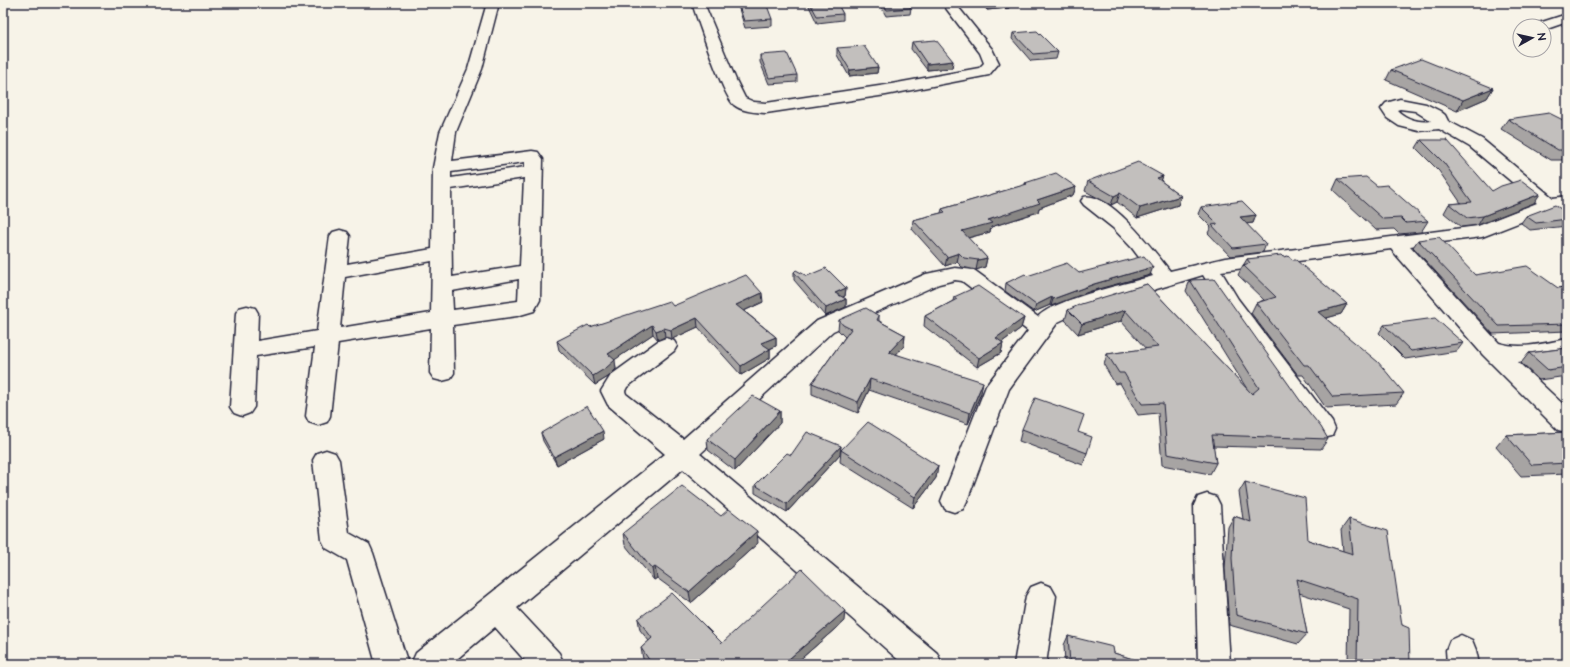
<svg xmlns="http://www.w3.org/2000/svg" width="1570" height="667" font-family="'Architects Daughter',sans-serif">
  <style>
    .lines { fill: none; stroke-linecap: round; stroke-linejoin: round }
    .minor-casing { stroke: #22223b; stroke-width: 3 }
    .minor { fill: #f7f3e8; fill-rule: evenodd }
    .wall { fill: #a7a4a3; stroke: #22223b }
    .shaded-wall { fill: #888684; stroke: #22223b }
    .building { fill: #c2bfbd; stroke: #22223b }
  </style>
  <rect width="100%" height="100%" fill="#f7f3e8"/>
  <filter id="ink" filterUnits="userSpaceOnUse"><feTurbulence type="fractalNoise" baseFrequency=".025" numOctaves="2"/><feDisplacementMap in="SourceGraphic" scale="8" xChannelSelector="R" yChannelSelector="G"/><feConvolveMatrix kernelMatrix="1 2 1 2 8 2 1 2 1" color-interpolation-filters="sRGB"/></filter>
  <g filter="url(#ink)">
    <g class="lines">
      <!-- minor casing -->
      <g class="minor-casing">
        <g id="minor">
          <path d="M487,3H499L482,69L456,132L452,161L532,151L538,152L543,159L540,300L534,311L517,316L453,325L454,373L450,379L442,381L434,379L430,373L431,328L338,343L330,416L327,422L318,425L309,422L306,416L315,347L256,356L254,407L250,413L242,416L234,413L230,407L236,313L239,308L247,306L255,308L258,313L257,341L317,331L330,236L333,232L340,230L347,232L350,236L347,264L432,249L433,168L440,132L468,69ZM525,162V167L451,178V172ZM524,178L520,266L452,277L451,189ZM432,261L431,313L340,328L345,277ZM519,279L518,301L453,310L452,291Z"/>
          <path d="M692,3H704L736,80L745,98L754,102L766,103L886,85L979,68L984,63L980,53L942,3H955L992,49L999,63L989,75L984,76L886,95L766,113C755,112 743,112 734,105C723,95 698,21 692,3Z"/>
          <path d="M1567,14V22L1544,30V26H1537L1539,23Z"/>
          <path d="M1400,99L1426,104L1440,111L1445,115L1448,121L1482,139L1553,198L1567,196V208L1554,209L1482,237L1410,246L1499,343C1521,350 1545,343 1567,339V355L1518,362L1567,408V432L1558,430L1483,355L1391,249L1221,271L1238,299L1332,422L1335,429L1332,436L1323,438L1314,436L1223,308L1203,275L1077,313L1058,322L1009,389L967,501L963,509L954,512L945,509L941,501L986,386L1028,331L962,281L955,280L939,284L833,331L700,454L937,653L942,664H903L683,469L517,608L559,653L564,664H528L495,627L451,664H411L416,653L665,454L608,405L601,391L611,375L658,341L666,338L674,341L677,346L674,351L627,387L625,391L626,394L683,439L817,321L926,274L955,268L974,270L1038,317C1052,300 1129,283 1153,276L1132,248L1113,228L1084,205L1081,201L1084,197C1109,191 1155,252 1170,271L1225,258L1478,226L1537,203L1470,147L1439,129L1419,131L1399,126L1387,118L1381,109L1386,103ZM1400,109L1415,111L1431,121C1419,123 1406,119 1397,110Z"/>
          <path d="M326,450L335,453L339,460L349,533L369,544L373,553L408,664H376L347,560L326,548L322,540L313,460L317,453Z"/>
          <path d="M1207,494L1216,497L1220,505L1230,664H1198L1194,505L1198,497Z"/>
          <path d="M1041,583L1051,587L1056,596L1046,664H1014L1026,596L1031,587Z"/>
          <path d="M1461,635L1472,640L1476,650L1479,664H1447L1446,650L1450,640Z"/>
        </g>
      </g>
      <!-- minor -->
      <use href="#minor" class="minor"/>
    </g>
    <!-- wall -->
    <g class="wall">
      <path d="M738,3L772,19V26L745,28L739,9Z"/>
      <path d="M808,3H837L843,14V20L817,23L808,4Z"/>
      <path d="M879,3H908L911,8L910,14L886,16Z"/>
      <path d="M981,3H1010L1009,8L987,10Z"/>
      <path d="M1013,33L1058,52L1056,59L1031,61L1012,39Z"/>
      <path d="M912,42L953,61L952,68L927,70L911,49Z"/>
      <path d="M837,48L878,67L877,73L849,76L837,55Z"/>
      <path d="M760,55L797,75V82L769,84L760,62Z"/>
      <path d="M1391,70L1493,88L1487,98L1457,111L1386,80Z"/>
      <path d="M1508,119L1567,122V160H1551L1501,129Z"/>
      <path d="M1421,140L1492,191L1534,203L1478,225L1461,227L1444,213L1449,204L1461,203L1439,171L1416,148Z"/>
      <path d="M1163,176L1161,181L1181,196L1178,205L1137,218L1117,202L1111,205L1085,191L1088,181Z"/>
      <path d="M1338,179L1377,186L1428,221L1421,232L1399,234L1394,229L1376,230L1333,190Z"/>
      <path d="M1025,183L1076,187L1073,195L1039,208L1038,212L991,227L990,232L968,238L987,258L985,267L976,270L962,267L957,262L945,266L912,229L913,220L941,213L942,209L1025,185Z"/>
      <path d="M1201,207L1256,215L1253,223L1246,224L1266,244L1263,252L1230,256L1208,233L1211,227L1198,214Z"/>
      <path d="M1567,213V226L1530,230L1521,223L1526,216Z"/>
      <path d="M1418,240L1475,275L1558,288L1567,287V331L1493,334L1413,247Z"/>
      <path d="M1283,257L1293,260L1347,304L1341,314L1326,318L1404,393L1396,404L1326,408L1303,375H1298L1251,313L1256,303L1264,300L1238,275L1243,265L1244,264L1247,259Z"/>
      <path d="M794,272L846,288L845,296L842,297L846,299V307L825,316L794,280Z"/>
      <path d="M1079,273L1150,275L1091,291L1051,306L1050,305L1034,312L1005,291L1006,283L1027,276Z"/>
      <path d="M1190,280L1304,406L1328,439L1321,449L1213,446L1216,463L1210,474L1162,465L1158,413L1138,415L1120,383L1115,384L1104,365L1107,354L1146,349L1121,321L1078,334L1065,320L1068,310L1147,284L1247,389L1186,291Z"/>
      <path d="M954,297L1024,318L1021,328L1002,342L1003,343L1001,353L977,367L924,326L925,316L953,301Z"/>
      <path d="M763,302L744,311L776,337V346L770,349V358L741,375L698,327L672,339L665,337L658,340L653,334L614,360L616,369L608,377L595,385L559,350L557,341L590,327L673,306Z"/>
      <path d="M879,316V321L905,335L904,346L896,354L981,393L968,424L869,390L858,413L812,394V383L845,337L838,330L839,320Z"/>
      <path d="M1384,325L1463,343L1457,351L1405,359L1379,333Z"/>
      <path d="M1567,348V376L1539,380L1521,363L1529,353Z"/>
      <path d="M780,411V423L735,471L708,450L707,439Z"/>
      <path d="M1022,429L1078,432L1087,453L1083,465L1019,441Z"/>
      <path d="M1567,432V474L1521,476L1496,447L1506,435Z"/>
      <path d="M541,433L604,439L557,465L543,441Z"/>
      <path d="M841,446L840,454L787,512L755,493V485L791,455Z"/>
      <path d="M841,450L938,466L936,478L913,508L840,462Z"/>
      <path d="M1245,482L1308,540L1343,551L1341,530L1349,519L1402,625L1410,664H1348L1349,609L1299,593L1307,634L1298,644L1229,625L1225,568L1228,527L1234,516L1243,519L1239,492Z"/>
      <path d="M623,533L758,543L691,603L657,578L654,580L625,545Z"/>
      <path d="M638,619L722,643L844,621L795,664H647L643,659L641,648L649,641L640,630Z"/>
      <path d="M1068,636L1114,653L1148,664H1065L1064,645Z"/>
    </g>
    <!-- shaded-wall -->
    <g class="shaded-wall">
      <path d="M988,3H1010L1009,8L987,10Z"/>
      <path d="M953,61L952,68L927,70V64Z"/>
      <path d="M878,67L877,73L849,76L850,70Z"/>
      <path d="M1493,88L1487,98L1457,111L1463,100Z"/>
      <path d="M1163,176L1159,186L1157,178Z"/>
      <path d="M1076,187L1073,195L1039,208L1038,212L991,227L990,232L960,240L962,231L1037,200Z"/>
      <path d="M1120,193L1117,202L1111,205L1114,196Z"/>
      <path d="M1540,194L1534,203L1478,225L1483,216Z"/>
      <path d="M1181,196L1178,205L1137,218L1140,208Z"/>
      <path d="M1256,215L1253,223L1237,225L1240,217Z"/>
      <path d="M959,253L957,262L945,266L947,257Z"/>
      <path d="M987,258L985,267L976,270L978,260Z"/>
      <path d="M1153,267L1150,275L1091,291L1051,306L1053,299L1094,284Z"/>
      <path d="M846,288L845,296L835,301V293Z"/>
      <path d="M762,293L763,302L737,314L736,305Z"/>
      <path d="M1052,297L1050,305L1034,312L1036,305Z"/>
      <path d="M846,299V307L825,316L826,308Z"/>
      <path d="M1347,304L1341,314L1312,322L1318,312Z"/>
      <path d="M1125,310L1121,321L1078,334L1082,324Z"/>
      <path d="M697,318L698,327L672,339L671,330Z"/>
      <path d="M1024,318L1021,328L994,348L996,338Z"/>
      <path d="M652,325L653,334L610,363L608,354Z"/>
      <path d="M664,328L665,337L658,340L656,331Z"/>
      <path d="M905,335L904,346L888,363L889,352Z"/>
      <path d="M776,337V346L762,352L761,343Z"/>
      <path d="M1003,343L1001,353L977,367L979,358Z"/>
      <path d="M770,349V358L741,375V366Z"/>
      <path d="M615,360L616,369L608,377L595,385L593,376Z"/>
      <path d="M870,379L869,390L858,413V402Z"/>
      <path d="M983,382L981,393L968,424L970,413Z"/>
      <path d="M780,411V423L735,471V460Z"/>
      <path d="M603,431L604,439L557,465L554,457Z"/>
      <path d="M841,446L840,454L787,512V504Z"/>
      <path d="M938,466L936,478L913,508L915,497Z"/>
      <path d="M757,531L758,543L691,603L689,592Z"/>
      <path d="M655,567L657,578L654,580L652,569Z"/>
      <path d="M845,611L844,621L795,664H783Z"/>
    </g>
    <!-- building -->
    <g class="building">
      <path d="M738,3H766L772,19L744,21Z"/>
      <path d="M810,3H837L843,14L817,16Z"/>
      <path d="M883,3H908L911,8L887,10Z"/>
      <path d="M1037,31L1058,52L1033,54L1013,33Z"/>
      <path d="M936,40L953,61L927,64L912,42Z"/>
      <path d="M864,46L878,67L850,70L837,48Z"/>
      <path d="M787,53L797,75L769,78L760,55Z"/>
      <path d="M1421,59L1493,88L1463,100L1391,70Z"/>
      <path d="M1549,113L1567,122V150H1558L1508,119Z"/>
      <path d="M1421,140H1447L1492,191L1501,186L1521,180L1540,194L1483,216L1467,218L1449,204L1472,202L1444,163Z"/>
      <path d="M1138,162L1163,176L1157,178L1181,196L1140,208L1120,193L1114,196L1088,181Z"/>
      <path d="M1056,173L1076,187L1037,200L1040,203L988,220L992,223L962,231L987,258L978,260L964,258L959,253L947,257L913,220L945,212L942,209L1027,184L1025,183Z"/>
      <path d="M1366,177L1377,186L1387,185L1428,221L1406,223L1401,218L1383,219L1338,179Z"/>
      <path d="M1242,201L1256,215L1240,217L1266,244L1233,248L1212,225L1218,224L1201,207Z"/>
      <path d="M1555,205L1567,213V219L1536,223L1526,216Z"/>
      <path d="M1439,237L1475,275L1527,266L1558,288L1566,287H1567V324L1499,326L1418,240Z"/>
      <path d="M1281,255L1283,257L1288,256L1293,260H1296L1347,304L1318,312L1378,362L1404,393L1333,397L1309,365H1304L1256,303L1276,297L1243,265L1250,263L1247,259Z"/>
      <path d="M1144,256L1153,267L1094,284L1053,299L1052,297L1036,305L1006,283L1025,274L1027,276L1067,263L1079,273Z"/>
      <path d="M826,268L846,288L835,293L846,299L826,308L794,272L796,270L807,276Z"/>
      <path d="M746,275L762,293L736,305L776,337L761,343L770,349L741,366L697,318L671,330L664,328L656,331L652,325L608,354L615,360L606,368L593,376L557,341L588,325L590,327L669,301L673,306Z"/>
      <path d="M1214,279L1304,406L1321,427L1328,439L1212,435L1216,463L1167,454L1163,403L1142,404L1124,373H1119L1107,354L1158,347L1125,310L1082,324L1068,310L1081,304L1147,284L1252,394L1259,388L1190,280Z"/>
      <path d="M978,286L1024,318L996,338L1003,343L979,358L925,316L957,299L954,297Z"/>
      <path d="M866,308L879,316L877,320L905,335L889,352L983,382L970,413L870,379L858,402L812,383L851,329L843,325L839,320Z"/>
      <path d="M1435,318L1463,343L1411,351L1384,325Z"/>
      <path d="M1567,348V367L1548,370L1529,353Z"/>
      <path d="M753,396L780,411L735,460L707,439Z"/>
      <path d="M1035,398L1084,415L1078,432L1092,437L1087,453L1022,429Z"/>
      <path d="M587,406L603,431L554,457L541,433Z"/>
      <path d="M868,422L938,466L915,497L841,450Z"/>
      <path d="M807,432L841,446L787,504L755,485L787,453L791,455Z"/>
      <path d="M1567,432V463L1532,465L1506,435Z"/>
      <path d="M1245,482L1305,498L1308,540L1353,554L1349,519L1388,531L1402,625L1409,628L1410,664H1357L1358,599L1297,579L1307,634L1236,615L1232,558L1234,516L1251,522Z"/>
      <path d="M682,486L721,516L729,509L757,531L689,592L655,567L652,569L623,533Z"/>
      <path d="M802,569L845,611L783,664H652L641,648L652,638L638,619L672,593L722,643Z"/>
      <path d="M1068,636L1113,647L1114,653L1148,664H1070Z"/>
    </g>
  </g>
  <!-- margin -->
  <rect width="1570" height="667" fill="none" stroke="#f7f3e8" stroke-width="16"/>
  <rect x="8" y="8" width="1554" height="651" fill="none" stroke="#22223b" stroke-width="1.5" filter="url(#ink)"/>
  <!-- north arrow -->
  <g transform="translate(1532 38) rotate(82)"><circle r="19" fill="#f7f3e8" stroke="#a29fa3"/>
  <path d="M0-3L7 15L0 10L-7 15Z" fill="#22223b"/>
  <text y="-6" font-size="11" font-weight="bold" text-anchor="middle" fill="#22223b">N</text>
  </g>
</svg>
